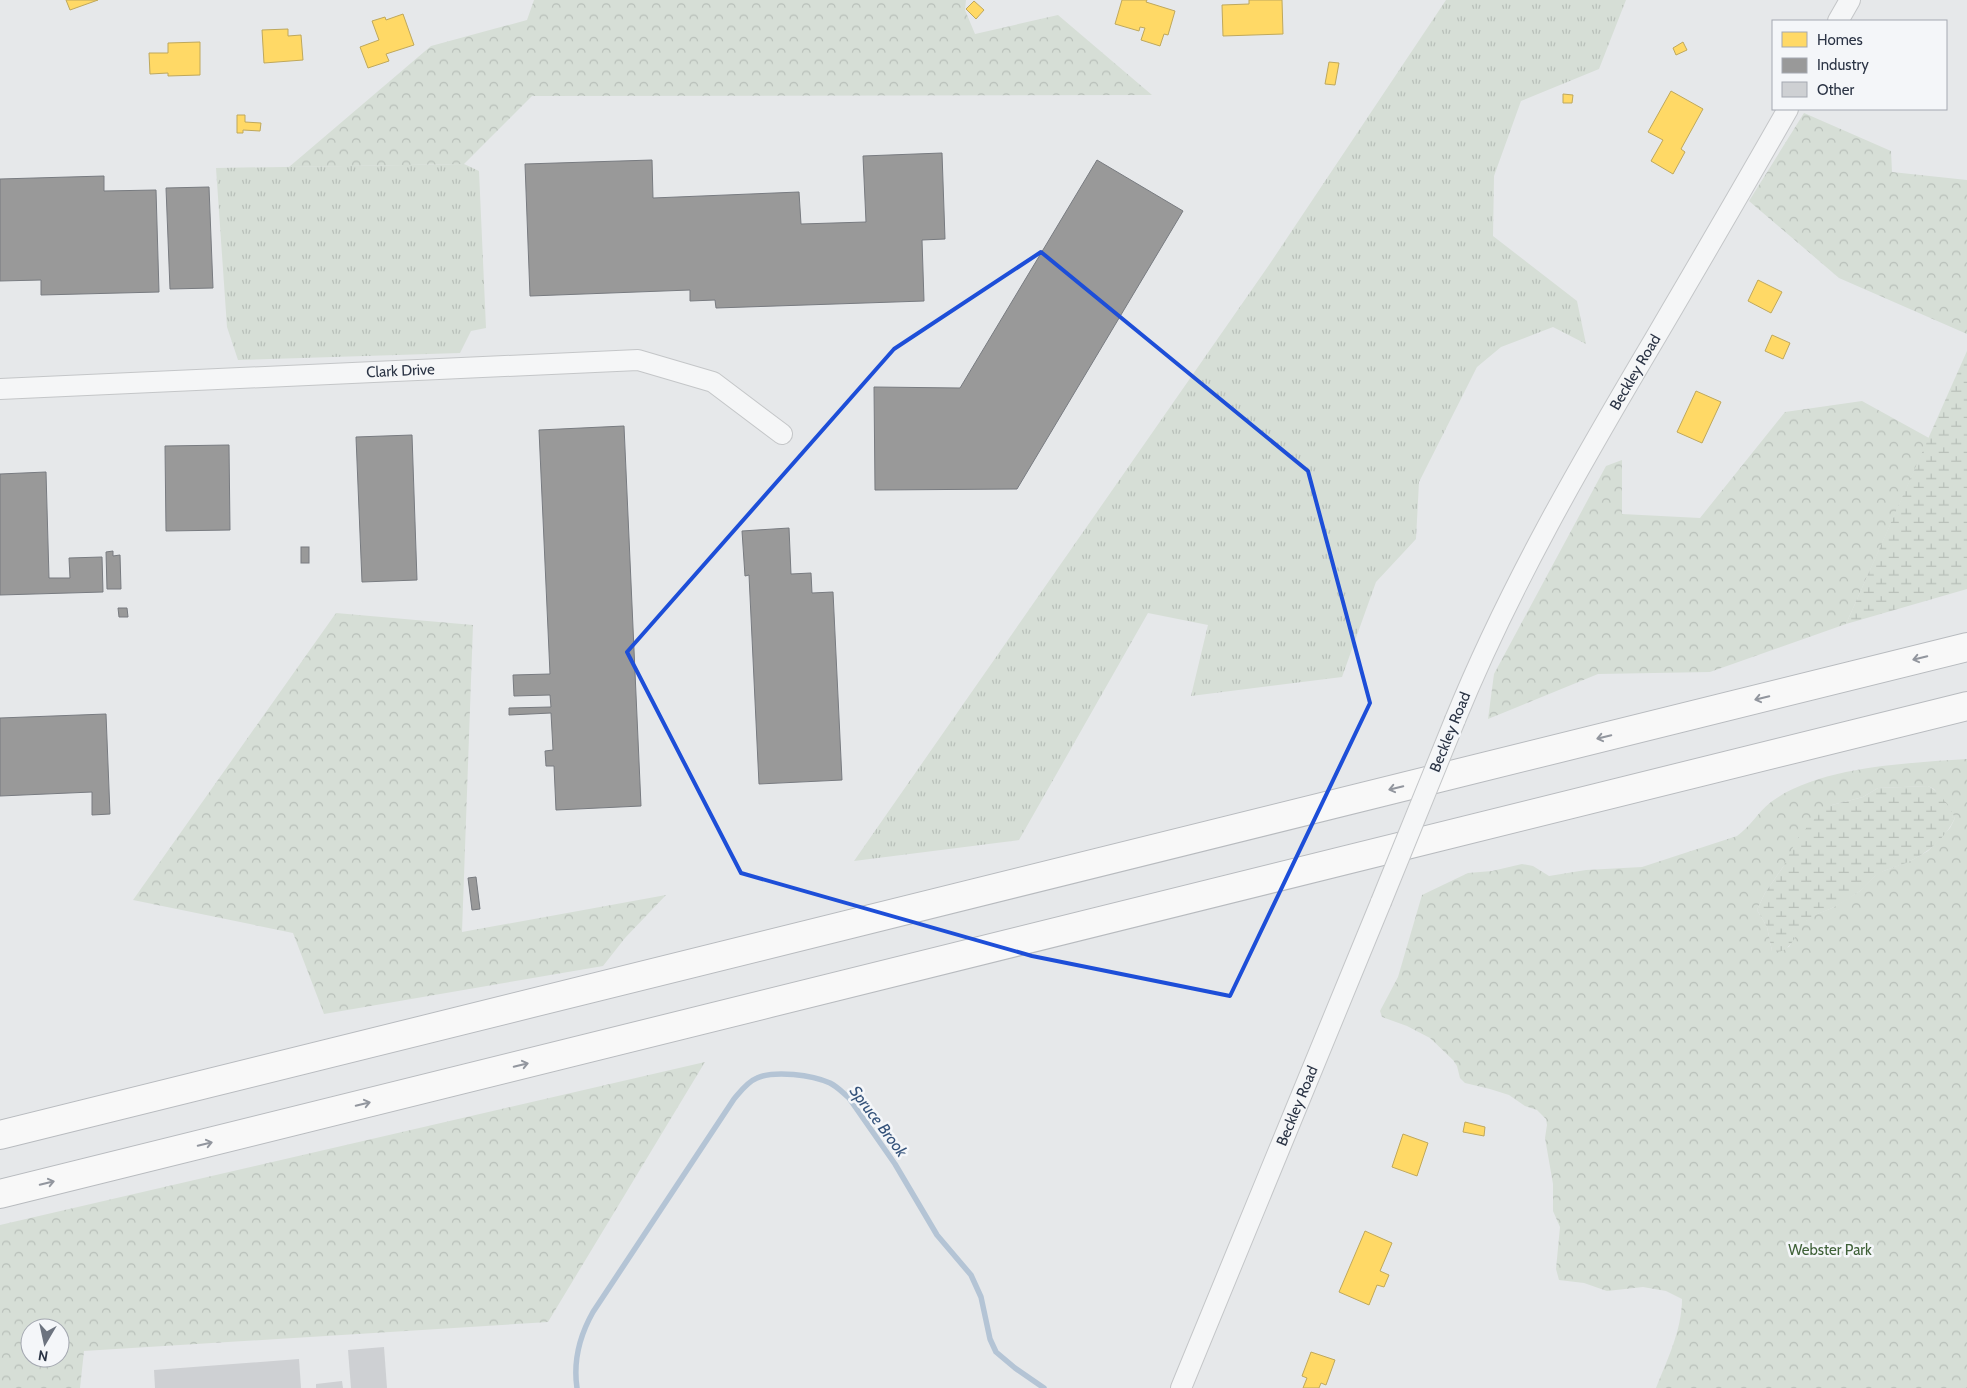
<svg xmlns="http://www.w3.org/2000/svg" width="1967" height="1388" font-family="Cabin,sans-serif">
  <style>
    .grass { fill: url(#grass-tufts) }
    .forest { fill: url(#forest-crowns); fill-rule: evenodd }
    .wetland { fill: url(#wetland-marsh) }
    .homes { fill: #ffd966; stroke: #bfa85c }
    .industry { fill: #999; stroke: #787b80 }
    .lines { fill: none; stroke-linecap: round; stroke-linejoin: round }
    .stream { stroke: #b4c4d5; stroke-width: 5.5 }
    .building { fill: #ced0d3 }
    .minor-casing { stroke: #c4c6c8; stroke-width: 22 }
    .highway-casing { stroke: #b8bbbf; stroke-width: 30 }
    .minor { stroke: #f5f6f7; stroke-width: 20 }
    .highway { stroke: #f8f8f8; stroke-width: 28 }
    .minor-bridge-casing { stroke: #c4c6c8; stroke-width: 22; stroke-linecap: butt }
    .minor-bridge { stroke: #f5f6f7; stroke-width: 20 }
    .oneway { stroke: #92969e }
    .marked { fill: none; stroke: #1d4ed8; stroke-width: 4; stroke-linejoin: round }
    .labels { text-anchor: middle; stroke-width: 5; stroke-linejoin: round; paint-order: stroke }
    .street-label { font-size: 15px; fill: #2b3445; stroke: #f4f6f9 }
    .park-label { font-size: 15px; fill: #3f6138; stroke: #f4f6f9 }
    .water-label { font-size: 16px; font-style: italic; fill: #34527a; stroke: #f4f6f9 }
  </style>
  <defs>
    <pattern id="grass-tufts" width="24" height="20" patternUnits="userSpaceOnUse" patternTransform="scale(1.25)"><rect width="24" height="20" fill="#d6ded6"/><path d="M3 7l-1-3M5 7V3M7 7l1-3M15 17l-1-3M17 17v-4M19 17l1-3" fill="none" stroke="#b8bfb9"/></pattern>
    <pattern id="forest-crowns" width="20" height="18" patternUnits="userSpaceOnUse" patternTransform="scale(1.25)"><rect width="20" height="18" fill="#d6ded6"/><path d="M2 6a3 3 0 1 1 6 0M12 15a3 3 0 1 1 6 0" fill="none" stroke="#b8bfb9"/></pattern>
    <pattern id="wetland-marsh" width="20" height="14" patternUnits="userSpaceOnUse" patternTransform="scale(1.25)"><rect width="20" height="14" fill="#d6ded6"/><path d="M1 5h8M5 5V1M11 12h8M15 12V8" fill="none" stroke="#b8bfb9"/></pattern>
  </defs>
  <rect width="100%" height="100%" fill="#e6e8ea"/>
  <!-- grass -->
  <g class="grass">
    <path d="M1446,0H1626L1599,69L1521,101L1494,176L1493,236L1577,301L1586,344L1553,327L1501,347L1477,367L1419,482L1416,539L1376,582L1342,677L1191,696L1208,625L1148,613L1019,840L854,861L1269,265Z"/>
    <path d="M464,164L479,171L486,328L471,331L460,353L238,360L227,327L216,168Z"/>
  </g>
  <!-- forest -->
  <g class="forest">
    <path d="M534,0H966L965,10L975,34L1058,15L1152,95L532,96L464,164L289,167L431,46L527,20Z"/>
    <path d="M1804,113L1891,151L1892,172L1967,180V334L1839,278L1749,201Z"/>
    <path d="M1862,401L1929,438L1846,624L1710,672L1598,674L1488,719L1494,674L1606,466L1622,460V514L1700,518L1785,412Z"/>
    <path d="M336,613L473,625L462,932L666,895L625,938L603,966L324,1014L293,933L133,900Z"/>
    <path d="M1967,759V1388H1656C1667,1360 1682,1330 1682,1299L1666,1291L1643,1287L1607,1291L1584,1283L1559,1280L1556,1269L1560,1227L1553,1211V1184L1545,1138L1547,1125L1546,1119L1537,1110L1525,1106L1509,1095L1490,1089L1465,1083L1460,1078L1457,1066L1453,1060L1430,1038L1407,1026L1382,1017L1380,1011L1398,977L1422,895L1468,873L1492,871L1522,864L1533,866L1549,876L1586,870L1642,867L1737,836C1750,827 1758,812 1771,802C1819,766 1909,763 1967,759ZM1928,786L1934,789L1955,818L1950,828L1928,851L1910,861L1878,873L1860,891L1832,908L1812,916L1801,925L1789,947L1772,951L1767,927L1757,910L1765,893L1783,867L1832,805L1863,797L1878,788Z"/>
    <path d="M705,1062L548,1322L84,1351L80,1388H0V1225ZM30,1328H60V1358H30Z"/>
  </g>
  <!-- wetland -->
  <g class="wetland">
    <path d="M1967,351V589L1846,624Z"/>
    <path d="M1928,786C1940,792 1949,806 1955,818C1946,837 1928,853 1908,862C1899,866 1889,868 1880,873C1872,877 1867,886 1860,891C1851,897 1840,904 1830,909C1823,912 1815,914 1809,919C1795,929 1793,956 1772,951L1767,927L1757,910L1765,893L1783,867L1797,839L1821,811L1832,805L1863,797L1878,788Z"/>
  </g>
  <!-- homes -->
  <g class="homes">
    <path d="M66,0H98L70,10Z"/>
    <path d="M1122,0H1147L1146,2L1175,11L1168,35L1164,34L1160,46L1141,40L1145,28L1140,27L1139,31L1115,24Z"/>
    <path d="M1249,0H1282L1283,34L1223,36L1222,5L1249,4Z"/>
    <path d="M974,1L984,10L976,19L966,9Z"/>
    <path d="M403,14L414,45L386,54L389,61L368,68L360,47L379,40L372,21L385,17L386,20Z"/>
    <path d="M288,29V36L301,35L303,60L264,63L262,30Z"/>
    <path d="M200,42V75L168,76V73L150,74L149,53H168V43Z"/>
    <path d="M1683,42L1687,50L1676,55L1673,48Z"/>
    <path d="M1329,62L1339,63L1335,85L1325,84Z"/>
    <path d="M1671,91L1703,109L1681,149L1685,152L1673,174L1651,161L1663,140L1648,132Z"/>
    <path d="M1563,94L1573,95L1572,103H1563Z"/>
    <path d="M237,115H245V122L261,123L260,131L243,130V133H237Z"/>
    <path d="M1758,280L1782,292L1771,313L1748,301Z"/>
    <path d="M1772,335L1790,343L1783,359L1765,351Z"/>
    <path d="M1696,391L1721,402L1702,443L1677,432Z"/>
    <path d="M1465,1122L1485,1127L1484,1136L1463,1132Z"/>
    <path d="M1403,1134L1428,1143L1417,1176L1392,1167Z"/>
    <path d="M1365,1231L1392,1243L1380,1271L1389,1275L1384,1287L1377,1285L1369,1305L1339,1292Z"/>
    <path d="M1311,1352L1335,1360L1326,1385L1321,1383L1319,1388H1303L1307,1378L1302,1376Z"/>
  </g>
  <!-- industry -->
  <g class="industry">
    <path d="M942,153L945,239L922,240L924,301L716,308L715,300L690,301V290L530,296L525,164L652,160L653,198L799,192L801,224L866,222L863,156Z"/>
    <path d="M1097,160L1183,211L1017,489L875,490L874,387L960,388Z"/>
    <path d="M104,176V191L156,190L159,292L41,295V280L0,281V179Z"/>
    <path d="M209,187L213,288L170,289L166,188Z"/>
    <path d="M624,426L641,806L556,810L554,766H546L545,751L553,750L551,713L509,715V708L551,707L550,695L514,696L513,675L550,674L539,430Z"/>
    <path d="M412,435L417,580L362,582L356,437Z"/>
    <path d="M229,445L230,530L166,531L165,446Z"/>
    <path d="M46,472L49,578H70L69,558L102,557L103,592L0,595V474Z"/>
    <path d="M789,528L791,574L811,573L812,593L833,592L842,780L759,784L749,575L745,576L742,531Z"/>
    <rect x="301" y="547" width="8" height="16"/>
    <path d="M113,551V556L120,555L121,589H107L106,552Z"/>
    <path d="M118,608H127L128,617H119Z"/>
    <path d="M106,714L110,814L92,815V792L0,796V718Z"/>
    <path d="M476,877L480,909L472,910L468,878Z"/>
  </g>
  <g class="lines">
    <!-- stream -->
    <path class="stream" d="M577,1388C573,1361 580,1335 593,1312L734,1099C740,1092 747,1082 757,1078C775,1070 812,1075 830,1083C838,1087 843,1093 849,1098L895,1164L937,1235L971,1275L981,1297L990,1339L996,1352L1015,1368L1044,1388"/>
  </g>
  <!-- building -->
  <g class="building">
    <path d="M384,1347L387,1388H351L348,1350Z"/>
    <path d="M299,1359L301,1388H155L154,1370Z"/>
    <path d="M342,1381L343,1388H316V1384Z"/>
  </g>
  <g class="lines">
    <!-- minor casing -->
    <g class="minor-casing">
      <g id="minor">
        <path d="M1838,21L1850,0"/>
        <path id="s1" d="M0,389L638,360L713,382L782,434"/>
        <path id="s2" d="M1455,720C1510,585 1583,460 1657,335C1701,260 1745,185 1788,109"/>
        <path id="s3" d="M1181,1388L1381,902"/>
      </g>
    </g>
    <!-- highway casing -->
    <g class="highway-casing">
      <g id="highway">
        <path d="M0,1135L1967,647"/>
        <path d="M0,1194L1967,706"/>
      </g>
    </g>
    <!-- minor -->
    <use href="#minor" class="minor"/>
    <!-- highway -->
    <use href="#highway" class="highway"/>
    <!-- minor-bridge casing -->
    <g class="minor-bridge-casing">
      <path id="minor-bridge" d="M1381,902L1455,720"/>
    </g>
    <!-- minor-bridge -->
    <use href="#minor-bridge" class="minor-bridge"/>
  </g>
  <!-- one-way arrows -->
  <defs><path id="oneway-shaft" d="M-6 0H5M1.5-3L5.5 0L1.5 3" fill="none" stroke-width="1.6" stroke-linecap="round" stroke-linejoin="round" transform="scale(1.25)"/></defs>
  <g class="oneway">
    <use href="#oneway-shaft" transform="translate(1920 658) rotate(166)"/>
    <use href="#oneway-shaft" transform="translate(1762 698) rotate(166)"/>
    <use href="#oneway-shaft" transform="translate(1604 737) rotate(166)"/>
    <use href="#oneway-shaft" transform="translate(1396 788) rotate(166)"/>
    <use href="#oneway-shaft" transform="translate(521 1065) rotate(-14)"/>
    <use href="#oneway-shaft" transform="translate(363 1104) rotate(-14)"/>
    <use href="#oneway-shaft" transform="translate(205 1144) rotate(-14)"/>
    <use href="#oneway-shaft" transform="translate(47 1183) rotate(-14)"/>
  </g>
  <!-- marked area -->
  <path class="marked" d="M1041,252L1308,471L1370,703L1230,996L1032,956L741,873L627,652L894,349Z"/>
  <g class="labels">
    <!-- street labels -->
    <g class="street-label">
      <text dy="5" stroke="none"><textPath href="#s1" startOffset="401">Clark Drive</textPath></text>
      <text dy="5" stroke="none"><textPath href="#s2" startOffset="392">Beckley Road</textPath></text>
      <text transform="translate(1450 732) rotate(-68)" y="5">Beckley Road</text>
      <text dy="5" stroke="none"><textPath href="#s3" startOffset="305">Beckley Road</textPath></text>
    </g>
    <!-- park labels -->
    <g class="park-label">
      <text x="1830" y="1255">Webster Park</text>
    </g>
    <!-- water labels -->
    <g class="water-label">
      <text transform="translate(879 1121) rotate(53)" y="6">Spruce Brook</text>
    </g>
  </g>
  <!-- legend -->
  <rect x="1772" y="20" width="175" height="90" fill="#f4f6f9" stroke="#a4a8b1"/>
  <rect x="1782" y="32" width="25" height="15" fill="#ffd966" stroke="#a4a8b1"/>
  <text x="1817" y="45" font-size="15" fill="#2b3445">Homes</text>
  <rect x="1782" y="58" width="25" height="15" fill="#999999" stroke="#a4a8b1"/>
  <text x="1817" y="70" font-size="15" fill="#2b3445">Industry</text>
  <rect x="1782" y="82" width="25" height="15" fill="#ced0d3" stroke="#a4a8b1"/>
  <text x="1817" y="95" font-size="15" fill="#2b3445">Other</text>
  <!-- north arrow -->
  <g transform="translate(45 1343) rotate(189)"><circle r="24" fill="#f4f6f9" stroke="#a4a8b1"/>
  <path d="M0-4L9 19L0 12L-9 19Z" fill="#6c737f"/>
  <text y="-8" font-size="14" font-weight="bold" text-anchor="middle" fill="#2b3445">N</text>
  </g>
</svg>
